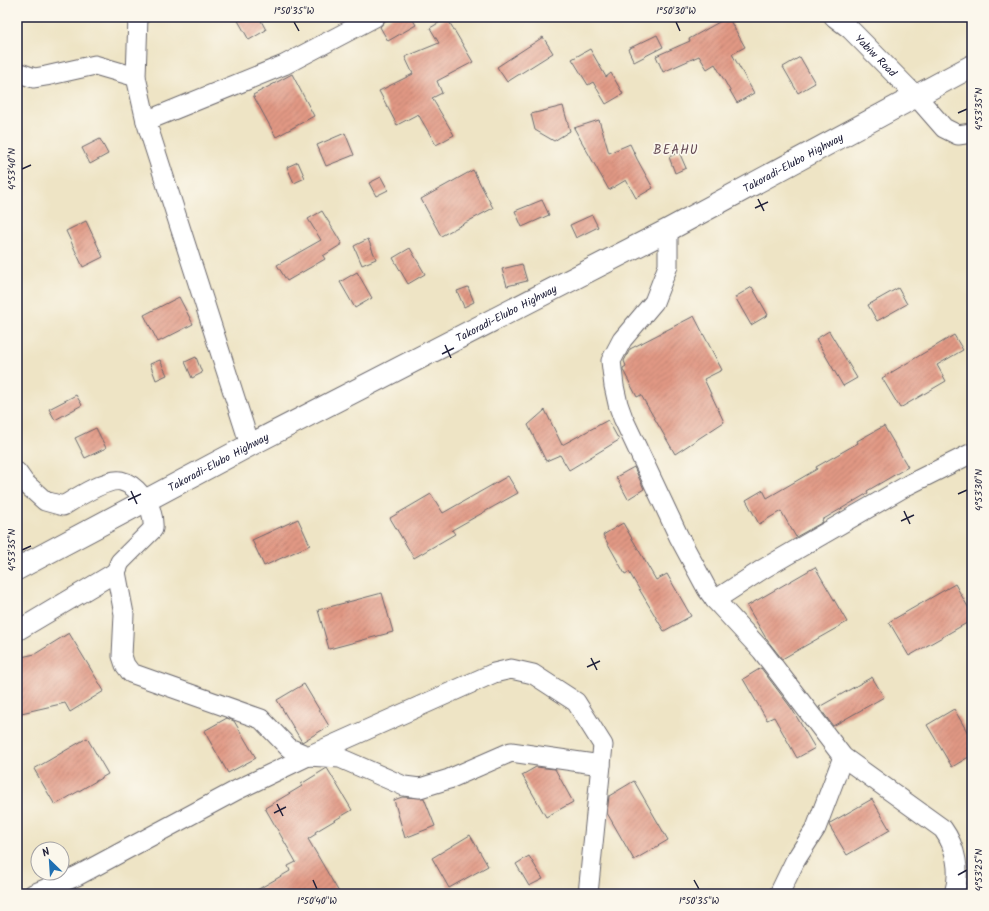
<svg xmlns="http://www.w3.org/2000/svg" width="989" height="911" font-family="Kalam,sans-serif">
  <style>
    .building { fill: url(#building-hatch) }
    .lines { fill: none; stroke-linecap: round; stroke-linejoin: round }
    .minor-casing { stroke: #69666b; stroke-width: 21 }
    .highway-casing { stroke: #69666b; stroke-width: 24 }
    .minor { stroke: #fff; stroke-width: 19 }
    .highway { stroke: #fff; stroke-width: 22 }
    .ticks { fill: none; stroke: #22223b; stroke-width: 1.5 }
    .labels { text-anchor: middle; stroke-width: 3.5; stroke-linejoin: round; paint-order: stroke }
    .street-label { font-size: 11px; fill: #22223b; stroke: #fbf7ec }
    .quarter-label { font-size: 13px; letter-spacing: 1px; fill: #654b55; stroke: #fbf7ec }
    .neatline { fill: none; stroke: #22223b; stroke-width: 1.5 }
    .ticks-label { font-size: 10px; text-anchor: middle; fill: #22223b }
  </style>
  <defs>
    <pattern id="building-hatch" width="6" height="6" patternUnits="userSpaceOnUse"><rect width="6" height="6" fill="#e19884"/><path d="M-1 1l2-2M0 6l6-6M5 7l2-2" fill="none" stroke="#b67c6d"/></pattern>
  </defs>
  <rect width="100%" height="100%" fill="#fbf7ec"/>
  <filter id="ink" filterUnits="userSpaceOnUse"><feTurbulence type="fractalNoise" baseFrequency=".025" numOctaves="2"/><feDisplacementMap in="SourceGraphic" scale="8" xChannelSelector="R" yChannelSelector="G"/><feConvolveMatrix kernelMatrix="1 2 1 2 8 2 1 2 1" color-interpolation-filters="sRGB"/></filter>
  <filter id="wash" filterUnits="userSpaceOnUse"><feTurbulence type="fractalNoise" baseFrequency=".012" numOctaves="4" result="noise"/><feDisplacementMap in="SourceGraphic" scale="16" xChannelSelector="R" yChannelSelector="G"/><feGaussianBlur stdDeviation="0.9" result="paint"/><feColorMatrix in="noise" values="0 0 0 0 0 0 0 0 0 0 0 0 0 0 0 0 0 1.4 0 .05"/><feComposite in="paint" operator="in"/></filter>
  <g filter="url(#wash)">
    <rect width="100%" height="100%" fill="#eee4c5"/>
    <g id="blocks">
      <!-- building -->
      <g class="building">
        <path d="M236,17H259L266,30L249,40Z"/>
        <path d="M392,17H411L416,25L388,41L380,27L385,21Z"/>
        <path d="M728,17L745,47L732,54L754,93L737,103L715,64L707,69L699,56L663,72L656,56L690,41L689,39Z"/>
        <path d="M447,18L473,62L437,81L442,93L432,98L454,135L436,145L418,114L397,125L379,91L413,74L405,57L439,43L430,28Z"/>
        <path d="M657,35L663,47L634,62L628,49Z"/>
        <path d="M543,37L553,53L507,82L497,67Z"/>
        <path d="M590,49L606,77L611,73L623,94L606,104L593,82L588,85L572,59Z"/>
        <path d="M800,57L815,83L798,93L783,67Z"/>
        <path d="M292,74L314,116L276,137L253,95Z"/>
        <path d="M563,106L570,131L554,141L535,130L531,114Z"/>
        <path d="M599,120L609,153L630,144L637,159L653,188L636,198L626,180L609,190L574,128Z"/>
        <path d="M345,133L354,155L326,166L317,145Z"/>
        <path d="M100,139L108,154L90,164L82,148Z"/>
        <path d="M679,152L686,168L675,173L669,157Z"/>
        <path d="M298,162L305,178L294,183L287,167Z"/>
        <path d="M473,170L493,208L441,236L421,199Z"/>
        <path d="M381,177L388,190L376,196L369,183Z"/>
        <path d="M542,200L549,215L522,227L515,211Z"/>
        <path d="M322,211L342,244L323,256L325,259L287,281L277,265L321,240L308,219Z"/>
        <path d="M592,215L598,227L576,238L570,225Z"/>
        <path d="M86,221L103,257L83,267L66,231Z"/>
        <path d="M368,239L376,259L362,265L354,246Z"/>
        <path d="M410,248L425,274L408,284L393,258Z"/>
        <path d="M522,264L527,281L507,286L502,269Z"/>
        <path d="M357,272L372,298L355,308L340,282Z"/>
        <path d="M468,287L474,302L464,307L457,291Z"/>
        <path d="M752,287L768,315L751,325L735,297Z"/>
        <path d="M898,288L907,304L877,321L868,305Z"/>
        <path d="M179,297L193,324L158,342L144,315Z"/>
        <path d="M694,316L722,370L704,379L724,422L675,454L641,395L637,397L623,370V368L626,366L624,361L630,349Z"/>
        <path d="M829,331L857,378L843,386L816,339Z"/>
        <path d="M954,335L963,350L937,365L946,381L900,408L882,378Z"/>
        <path d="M196,357L202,373L192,378L185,362Z"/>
        <path d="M160,360L167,375L156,380L150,364Z"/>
        <path d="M76,395L82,405L55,420L49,409Z"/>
        <path d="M545,410L562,445L608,420L619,440L569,470L560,455L546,461L528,425Z"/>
        <path d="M884,426L908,467L867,491L868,493L822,520L823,522L796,537L781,511L759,524L746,500L763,490L767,498L817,469L816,467L858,443L857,441Z"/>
        <path d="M96,428L106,448L85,458L75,438Z"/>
        <path d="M634,467L644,489L628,499L616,477Z"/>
        <path d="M508,476L518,493L452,530L455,534L414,558L390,518L431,494L443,513Z"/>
        <path d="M298,519L310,545L264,566L252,540Z"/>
        <path d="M623,523L656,580L667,574L691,616L664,631L629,572L625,574L603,535Z"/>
        <path d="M815,567L847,622L782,659L767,640L747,606Z"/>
        <path d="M955,584L972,614V620L909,656L889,622Z"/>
        <path d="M382,593L393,632L329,649L318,610Z"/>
        <path d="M69,633L104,691L70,712L65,703L17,714V658L35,654Z"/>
        <path d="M761,668L792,709L815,748L797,758L774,717L767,720L743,679Z"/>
        <path d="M872,677L884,697L833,726L819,707Z"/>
        <path d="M304,684L329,726L302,742L277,700Z"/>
        <path d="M954,709L972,740V755L952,767L927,725Z"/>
        <path d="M227,718L234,721L256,758L228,773L204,731Z"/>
        <path d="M87,738L108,774L55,805L34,769Z"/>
        <path d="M536,767L555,769L573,802L546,817L522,775Z"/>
        <path d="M327,768L352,810L315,832L316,834L308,839L340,894H250L290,871L288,866L296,862L265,808L302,786L301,784Z"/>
        <path d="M634,781L668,840L634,860L607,813L609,796Z"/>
        <path d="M402,797L424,798L435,826L405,838L394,800Z"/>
        <path d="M872,799L890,830L847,855L829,825L830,823Z"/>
        <path d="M470,835L488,866L449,888L432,858Z"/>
        <path d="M529,856L543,879L529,886L516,864Z"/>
      </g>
    </g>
  </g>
  <g filter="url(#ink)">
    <use href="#blocks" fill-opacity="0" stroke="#69666b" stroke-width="1"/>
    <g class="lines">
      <!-- minor casing -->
      <g class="minor-casing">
        <g id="minor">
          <path d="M138,17L136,77L146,121"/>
          <path id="s1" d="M834,17L850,29L916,96L944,128L958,135L972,133"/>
          <path d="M17,72L34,78L46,76L95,65L136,77"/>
          <path d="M668,230V266L654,302L622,340L611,361L614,386L618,404L623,418L679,537L707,589L715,600L762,651L843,757L943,829C956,847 961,872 954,894"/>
          <path d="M250,445L146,121L284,65L375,17"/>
          <path d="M17,472L24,482L45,501L63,506C76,498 107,478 121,481C130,483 136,489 141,495C150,503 154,517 153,529L120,562L116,572L124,614L122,656L125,665L131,673L261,719L289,748L308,756L340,758L404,786L420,788L449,779L511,752L601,765"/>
          <path d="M715,600L763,569L908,485L972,453"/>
          <path d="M17,631L116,572"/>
          <path d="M33,894L77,876L237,790L308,756L494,673L511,669L533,674L576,702L603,745L588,894"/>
          <path d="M779,894L795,861L816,828L843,757"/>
        </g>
      </g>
      <!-- highway casing -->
      <g class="highway-casing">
        <g id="highway">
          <path id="s2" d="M17,569L250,445L668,230L972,66"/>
        </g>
      </g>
      <!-- minor -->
      <use href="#minor" class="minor"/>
      <!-- highway -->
      <use href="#highway" class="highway"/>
    </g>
  </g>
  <!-- ticks -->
  <path class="ticks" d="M294,22L299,31M676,22L680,31M958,113L967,109M22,169L31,165M758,199L764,211M755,208L768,202M445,345L451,358M442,354L454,348M131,491L137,504M958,494L967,490M128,500L141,494M904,511L910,524M901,521L914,515M22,550L31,546M591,658L597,670M587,667L600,661M277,804L283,816M274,813L286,807M958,875L967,870M313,880L317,889M694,880L699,889"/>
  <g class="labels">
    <!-- street labels -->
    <g class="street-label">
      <text dy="4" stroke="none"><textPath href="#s1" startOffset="57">Yabiw Road</textPath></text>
      <text dy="4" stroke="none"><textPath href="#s2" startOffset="876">Takoradi-Elubo Highway</textPath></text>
      <text dy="4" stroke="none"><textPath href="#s2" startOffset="552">Takoradi-Elubo Highway</textPath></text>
      <text dy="4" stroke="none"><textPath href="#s2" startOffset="228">Takoradi-Elubo Highway</textPath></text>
    </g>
    <!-- quarter labels -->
    <g class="quarter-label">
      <text x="676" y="154">BEAHU</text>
    </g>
  </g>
  <!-- margin -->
  <rect width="989" height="911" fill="none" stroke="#fbf7ec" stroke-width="44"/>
  <!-- north arrow -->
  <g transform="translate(50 861) rotate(335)"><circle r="19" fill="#fbf7ec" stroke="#a4a2a5"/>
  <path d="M0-3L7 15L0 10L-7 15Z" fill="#1f6fb2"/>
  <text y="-6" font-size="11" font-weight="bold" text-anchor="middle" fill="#22223b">N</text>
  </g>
  <rect x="22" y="22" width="945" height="867" class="neatline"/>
  <g class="ticks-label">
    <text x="294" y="14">1°50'35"W</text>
    <text x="676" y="14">1°50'30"W</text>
    <text transform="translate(978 109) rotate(-90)" y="4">4°53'35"N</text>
    <text transform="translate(11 169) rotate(-90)" y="4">4°53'40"N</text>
    <text transform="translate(978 490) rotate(-90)" y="4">4°53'30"N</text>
    <text transform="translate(11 550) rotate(-90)" y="4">4°53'35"N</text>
    <text transform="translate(978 870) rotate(-90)" y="4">4°53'25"N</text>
    <text x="317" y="904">1°50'40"W</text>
    <text x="699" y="904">1°50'35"W</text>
  </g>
</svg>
